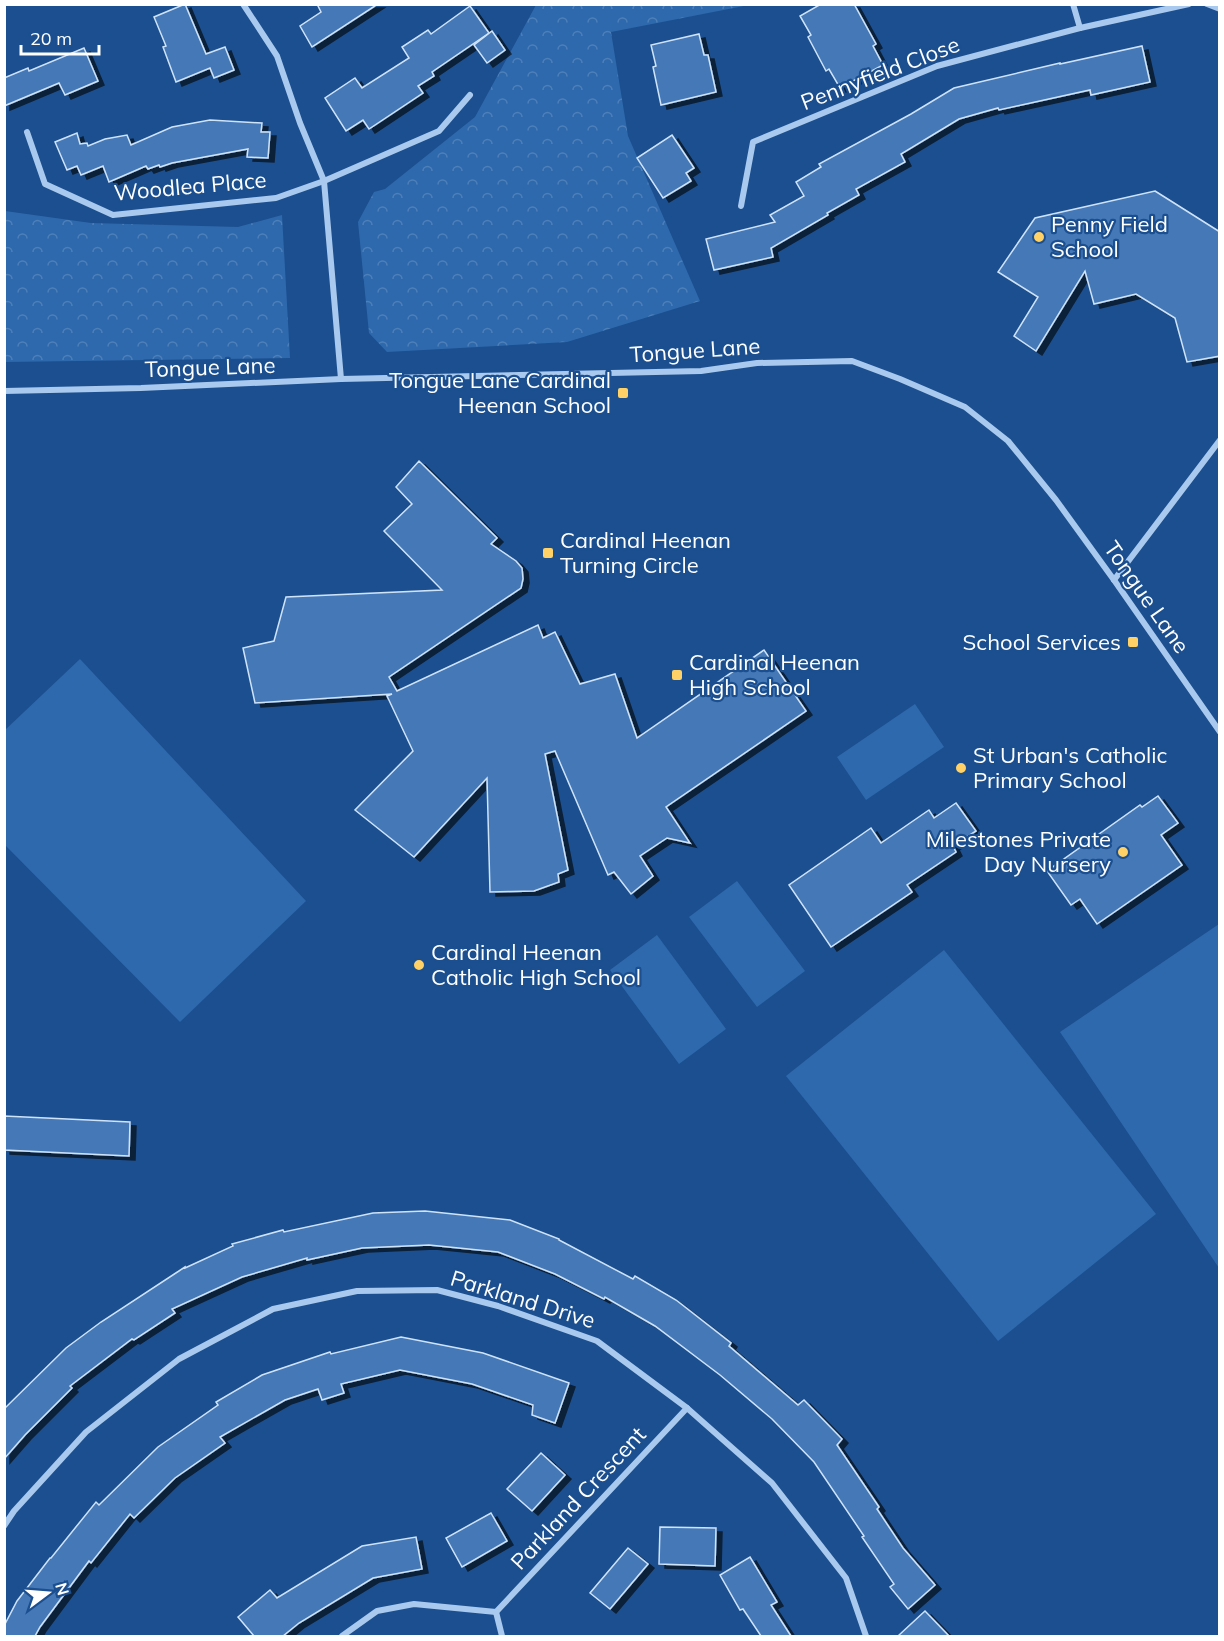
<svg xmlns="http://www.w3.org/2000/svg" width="1224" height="1641" font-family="Mulish,sans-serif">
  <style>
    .grass { fill: #2e69ad }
    .forest { fill: url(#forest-crowns) }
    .building { fill: #4478b7; stroke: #cfe3fa; stroke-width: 1.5; filter: url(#shadow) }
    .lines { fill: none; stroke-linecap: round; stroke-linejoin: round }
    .minor { stroke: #a9c9ee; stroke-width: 6 }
    .poi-dot { fill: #ffd166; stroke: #1b4f8f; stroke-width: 2 }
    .labels { text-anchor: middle; stroke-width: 4.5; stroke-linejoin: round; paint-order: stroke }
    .street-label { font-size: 22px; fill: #fff; stroke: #1b4f8f }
    .poi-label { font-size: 22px; fill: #fff; stroke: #1b4f8f; text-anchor: start }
  </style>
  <defs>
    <pattern id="forest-crowns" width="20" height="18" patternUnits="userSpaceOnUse" patternTransform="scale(1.5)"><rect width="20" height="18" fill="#2e69ad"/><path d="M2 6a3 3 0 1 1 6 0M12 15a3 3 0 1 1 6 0" fill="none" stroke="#4d80b9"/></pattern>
    <filter id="shadow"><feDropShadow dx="6" dy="4" stdDeviation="0" flood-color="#0009"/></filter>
  </defs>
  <rect width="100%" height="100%" fill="#1b4f8f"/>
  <!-- grass -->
  <g class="grass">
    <path d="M80,659L306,901L180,1022L5,845V730Z"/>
    <path d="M915,704L944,747L866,800L837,757Z"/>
    <path d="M737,881L805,971L757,1007L689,917Z"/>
    <path d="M1219,924V1268L1060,1032Z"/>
    <path d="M657,935L726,1029L679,1064L610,970Z"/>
    <path d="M944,950L1156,1214L998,1341L786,1076Z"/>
  </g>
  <!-- forest -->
  <g class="forest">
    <path d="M536,5H749L611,32L628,136L700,301L567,342L387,352L369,333L358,222L374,192L385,189L475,117Z"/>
    <path d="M5,211L91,223L238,227L282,215L290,358L5,362Z"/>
  </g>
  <!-- building -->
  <g class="building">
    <path d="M185,4L206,54L225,47L234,70L214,78L210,68L176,82L163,47L166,46L154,17Z"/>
    <path d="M317,4H378L312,47L300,26L321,12Z"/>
    <path d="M821,4H854L876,44L873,46L883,65L840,88L829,69L826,71L808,37L811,35L800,16Z"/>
    <path d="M470,6L489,33L432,72L434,76L418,86L423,93L369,129L363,120L346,131L325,98L355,78L362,88L409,58L402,47L428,30L431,34Z"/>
    <path d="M492,31L505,50L487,63L474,45Z"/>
    <path d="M699,34L704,55H708L716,92L661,105L653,67L656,66L651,45Z"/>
    <path d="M1142,46L1150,82L1091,95L1090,90L999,110L998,108L959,119L901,154L905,162L856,189L859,195L827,213L828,215L771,248L773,257L714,270L706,239L775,222L770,215L804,196L796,182L821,167L819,164L911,114L954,88L1060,63V64Z"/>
    <path d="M84,48L98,81L65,95L59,83L4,106V78L28,68L29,71Z"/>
    <path d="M210,120L262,123L261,132H270L268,158L247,157L248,149L172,163L160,167L159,165L148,169L146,166L109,182L103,166L81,175L77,166L67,170L55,142L77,133L80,144L87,143L88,146L105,139L127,135L131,145L172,127Z"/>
    <path d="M672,135L694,168L686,173L691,181L663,198L637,158Z"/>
    <path d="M1155,191L1220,232V356L1187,362L1175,318L1136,294L1094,304L1085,271L1036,351L1014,336L1038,297L998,272L1035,218Z"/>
    <path d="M419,461L497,538L491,544L516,561L522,568L523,579L521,588L389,677L397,691L538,625L543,638L555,632L580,684L615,674L637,738L764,650L806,711L666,807L690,843L667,838L640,856L653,876L631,894L614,872L608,875L555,751L545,754L568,870L558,874L559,882L534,891L490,892L487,778L414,857L355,810L413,751L387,696L392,694L255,703L243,648L274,641L286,597L442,590L384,531L412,504L396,487Z"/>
    <path d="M1158,796L1178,823L1161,835L1182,865L1097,924L1080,899L1071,905L1047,871L1140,805L1142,807Z"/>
    <path d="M956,803L976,831L953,846L956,852L907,885L912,892L831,947L789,885L871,828L881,843L929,810L934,818Z"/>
    <path d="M4,1116L130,1122L129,1156L4,1150Z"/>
    <path d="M425,1211L510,1220L559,1239V1240L633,1279L635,1276L676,1300L731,1343L729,1346L798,1405L804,1400L842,1439L837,1445L879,1507L877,1509L903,1548L935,1585L908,1609L890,1587L894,1584L862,1537L864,1536L814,1462L772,1419L720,1375L655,1326L605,1297L604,1299L555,1274L498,1252L429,1245L362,1248L307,1260V1258L242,1277L172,1309L175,1313L134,1340L132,1339L70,1386L72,1388L25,1435L4,1459V1409L66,1348L101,1322L185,1267V1268L233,1246L232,1244L283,1230L284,1232L373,1213Z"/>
    <path d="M401,1337L483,1353L569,1383L555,1423L532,1415L533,1405L472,1384L400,1370L341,1384L344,1393L322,1400L318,1389L285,1400L220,1437L225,1443L175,1478L134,1518L130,1514L91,1563L89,1561L40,1627L35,1636H4V1626L17,1601L50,1558H51L96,1502L99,1505L158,1447L218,1405L216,1402L262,1375L330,1352L331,1354Z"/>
    <path d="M541,1453L565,1475L532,1511L507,1489Z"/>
    <path d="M491,1513L507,1541L462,1567L446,1538Z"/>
    <path d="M660,1527L716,1528L715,1566L659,1564Z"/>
    <path d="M416,1537L422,1569L373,1578L299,1623L283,1636H254L238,1617L270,1590L277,1598L362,1546Z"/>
    <path d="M628,1548L648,1564L610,1609L590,1593Z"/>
    <path d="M750,1557L777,1602L771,1605L791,1636H761L743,1609L740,1610L720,1575Z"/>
    <path d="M925,1611L949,1636H898Z"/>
  </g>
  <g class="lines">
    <!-- minor -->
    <g class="minor">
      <path d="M243,4L277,56L300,123L324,181L341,379"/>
      <path d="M1073,4L1080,28"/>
      <path d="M1207,4L1220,9"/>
      <path d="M27,132L45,184L113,215L276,198L324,181L439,131L470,95"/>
      <path d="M741,206L753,142L937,66L1080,28L1189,4"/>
      <path d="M4,391L141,388L341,379L701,371L757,363L852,361L900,379L965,407L1008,441L1056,500L1114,580L1220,732"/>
      <path d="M1114,580L1220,440"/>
      <path d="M4,1526L14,1511L86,1432L179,1359L273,1309L357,1291L437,1290L498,1306L597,1341L687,1408L772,1483L846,1578L866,1636"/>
      <path d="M496,1612L687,1408"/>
      <path d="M496,1612L502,1636"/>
      <path d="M342,1636L377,1611L414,1604L496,1612"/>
    </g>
  </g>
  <!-- markers -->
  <g class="poi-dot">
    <circle cx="1039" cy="237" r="6"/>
    <rect x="617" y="387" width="12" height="12" rx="3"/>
    <rect x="542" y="547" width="12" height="12" rx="3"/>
    <rect x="1127" y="636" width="12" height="12" rx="3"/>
    <rect x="671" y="669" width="12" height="12" rx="3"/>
    <circle cx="961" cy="768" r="6"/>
    <circle cx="1123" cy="852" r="6"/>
    <circle cx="419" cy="965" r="6"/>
  </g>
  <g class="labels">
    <!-- street labels -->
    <g class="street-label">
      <text transform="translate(880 73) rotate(-21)" y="8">Pennyfield Close</text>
      <text transform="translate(190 186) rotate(-5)" y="8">Woodlea Place</text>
      <text transform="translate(695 350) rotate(-4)" y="8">Tongue Lane</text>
      <text transform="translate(210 367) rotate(-2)" y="8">Tongue Lane</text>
      <text transform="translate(1147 597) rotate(55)" y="8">Tongue Lane</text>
      <text transform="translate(523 1299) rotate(17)" y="8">Parkland Drive</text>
      <text transform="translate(578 1498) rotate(-47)" y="8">Parkland Crescent</text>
    </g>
    <!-- poi labels -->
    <g class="poi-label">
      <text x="1051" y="232">Penny Field<tspan x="1051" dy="25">School</tspan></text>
      <text x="611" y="388" text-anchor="end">Tongue Lane Cardinal<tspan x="611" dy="25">Heenan School</tspan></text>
      <text x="560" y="548">Cardinal Heenan<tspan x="560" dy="25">Turning Circle</tspan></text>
      <text x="1121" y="650" text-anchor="end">School Services</text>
      <text x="689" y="670">Cardinal Heenan<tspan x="689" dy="25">High School</tspan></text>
      <text x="973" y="763">St Urban's Catholic<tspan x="973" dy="25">Primary School</tspan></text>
      <text x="1111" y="847" text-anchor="end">Milestones Private<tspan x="1111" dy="25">Day Nursery</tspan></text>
      <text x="431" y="960">Cardinal Heenan<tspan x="431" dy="25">Catholic High School</tspan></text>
    </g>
  </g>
  <!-- border -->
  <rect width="1224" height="1641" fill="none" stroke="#ffffff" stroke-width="12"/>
  <!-- north arrow -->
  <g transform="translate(48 1593) rotate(74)" stroke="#1b4f8f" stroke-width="4.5" paint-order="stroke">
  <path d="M0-4.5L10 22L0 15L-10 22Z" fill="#ffffff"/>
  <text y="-9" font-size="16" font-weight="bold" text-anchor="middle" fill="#ffffff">N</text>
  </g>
  <!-- scale -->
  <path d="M21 45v9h78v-9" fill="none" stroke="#ffffff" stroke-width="3"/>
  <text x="30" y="45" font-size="18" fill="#ffffff" stroke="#1b4f8f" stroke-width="4.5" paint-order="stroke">20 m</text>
</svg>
